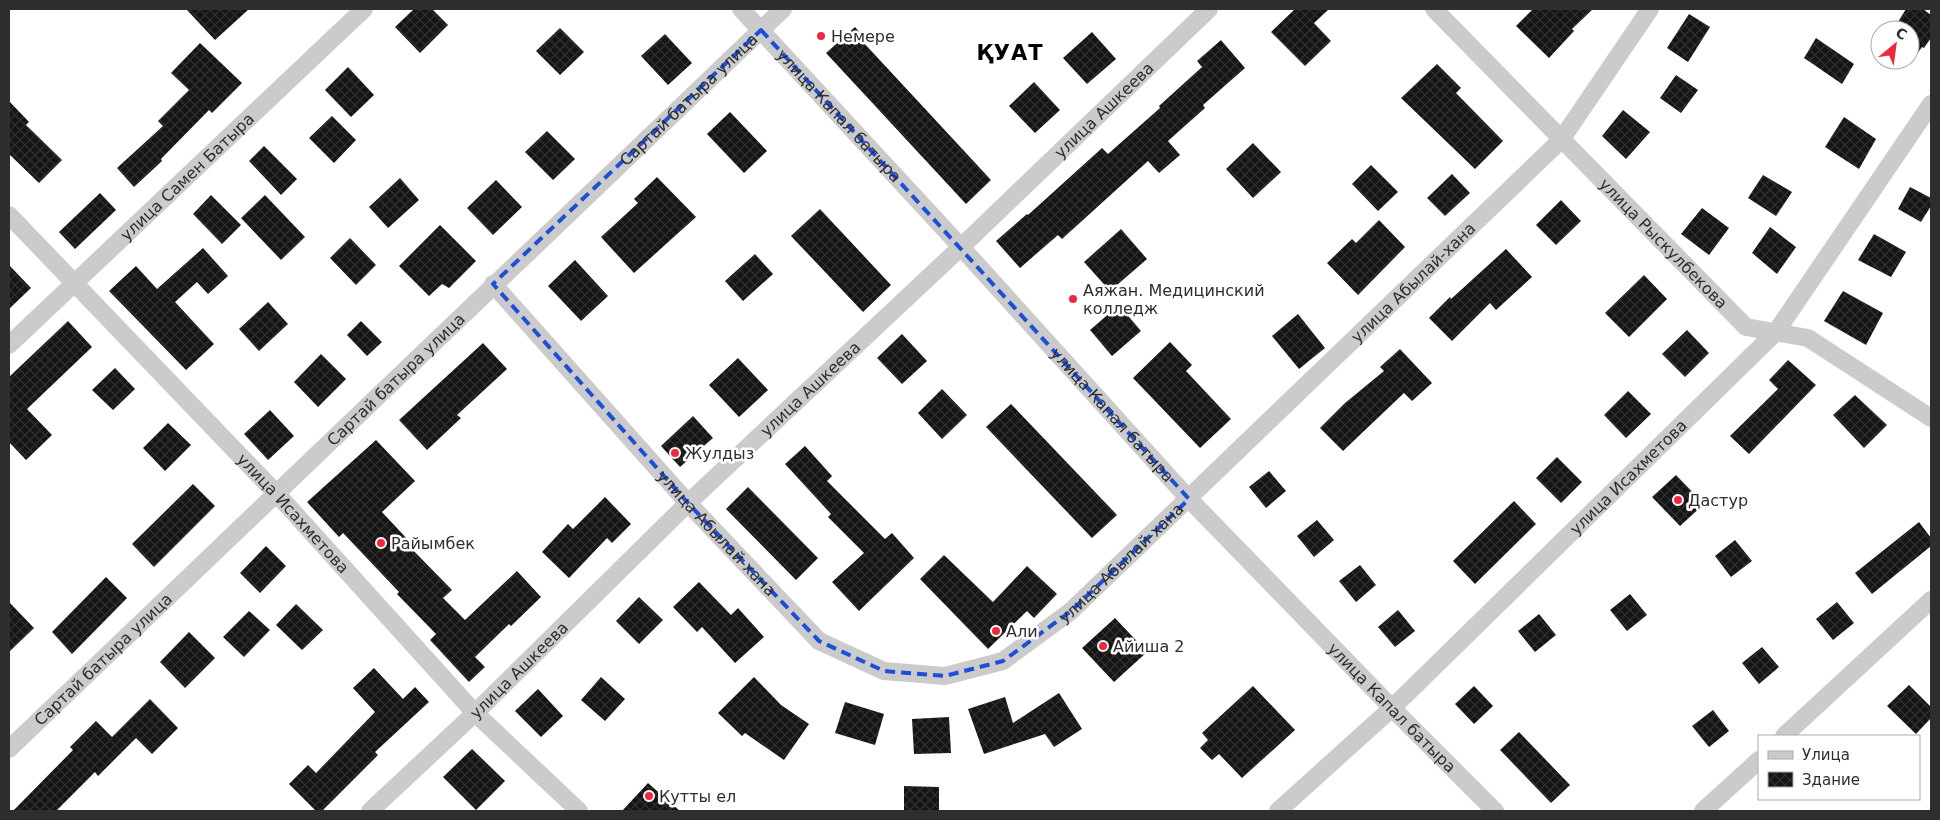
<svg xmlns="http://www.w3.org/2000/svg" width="1940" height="820" font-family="'DejaVu Sans',sans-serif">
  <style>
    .building { fill: url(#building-cross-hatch) }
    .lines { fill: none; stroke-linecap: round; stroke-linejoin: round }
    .street { stroke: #cbcbcb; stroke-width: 18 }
    .marked { fill: none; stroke: #1d4ed8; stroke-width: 4; stroke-dasharray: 10 6; stroke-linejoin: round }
    .poi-dot { fill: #ed283f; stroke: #fff; stroke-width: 2 }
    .labels { text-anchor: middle; stroke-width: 5; stroke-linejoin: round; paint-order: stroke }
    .poi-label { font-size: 16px; fill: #2e2e2e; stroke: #fff; text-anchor: start }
    .street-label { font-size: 16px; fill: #2e2e2e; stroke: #fff }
    .district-label { font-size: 21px; font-weight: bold; letter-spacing: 1px; fill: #000; stroke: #fff }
  </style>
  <defs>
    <pattern id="building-cross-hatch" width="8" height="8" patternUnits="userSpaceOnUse" patternTransform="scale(1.25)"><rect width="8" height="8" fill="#151515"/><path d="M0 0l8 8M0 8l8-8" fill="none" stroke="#2f2f2f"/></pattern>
  </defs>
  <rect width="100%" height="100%" fill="#fff"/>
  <!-- building -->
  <g class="building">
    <path d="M186,9H249L215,40Z"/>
    <path d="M414,9H432L448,25L420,53L395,27Z"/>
    <path d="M1295,9H1329L1314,23L1331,41L1305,66L1271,32Z"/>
    <path d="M1533,9H1593L1572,29L1574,31L1549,58L1516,26Z"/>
    <path d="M1906,9H1923L1931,15V38L1924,48L1922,47L1910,64V30H1893Z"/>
    <path d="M1689,14L1710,27L1688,62L1667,48Z"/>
    <path d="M855,27L866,40L864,43L991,180L966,204L826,53Z"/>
    <path d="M560,28L584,52L560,75L536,51Z"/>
    <path d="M1092,32L1116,59L1087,84L1063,58Z"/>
    <path d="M665,34L692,63L668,85L641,56Z"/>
    <path d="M1816,38L1854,64L1842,84L1804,58Z"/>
    <path d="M1221,40L1245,68L1203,105L1205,108L1168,141L1180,155L1159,173L1148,161L1062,239L1058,235L1020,268L996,241L1027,214L1028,215L1102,148L1108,154L1160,108L1159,106L1202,67L1197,61Z"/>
    <path d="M200,43L242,83L212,113L209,110L161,159L162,161L134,187L117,168L163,126L158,121L189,90L171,73Z"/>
    <path d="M1437,64L1461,88L1456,93L1503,141L1475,169L1401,98Z"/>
    <path d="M348,67L374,95L351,117L325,90Z"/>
    <path d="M1676,75L1698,90L1681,113L1660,98Z"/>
    <path d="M1034,82L1060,110L1035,133L1009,106Z"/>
    <path d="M9,101L29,122L26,125L62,160L39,183L9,154Z"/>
    <path d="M1623,110L1650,132L1626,159L1602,136Z"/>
    <path d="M730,112L767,151L744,173L707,134Z"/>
    <path d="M332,116L356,140L334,163L309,138Z"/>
    <path d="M1844,117L1876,139L1859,169L1825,147Z"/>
    <path d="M547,131L575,159L553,180L525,152Z"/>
    <path d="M1253,143L1281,172L1253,198L1226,169Z"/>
    <path d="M264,146L297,179L281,195L249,161Z"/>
    <path d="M1371,165L1398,192L1378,211L1352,184Z"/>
    <path d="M1452,174L1470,193L1445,216L1427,198Z"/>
    <path d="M1763,175L1792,192L1776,216L1748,198Z"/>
    <path d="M657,177L696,217L634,273L601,237L638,203L634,199Z"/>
    <path d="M400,178L419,200L388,228L369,207Z"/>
    <path d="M496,180L522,207L493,235L467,208Z"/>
    <path d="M1910,187L1931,198V206L1921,222L1898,209Z"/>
    <path d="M100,193L116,210L75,249L59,232Z"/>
    <path d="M211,195L241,225L222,244L193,214Z"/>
    <path d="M265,195L305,237L281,260L241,218Z"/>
    <path d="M1561,200L1581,221L1556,245L1536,225Z"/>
    <path d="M1702,208L1729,228L1709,255L1681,234Z"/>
    <path d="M820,209L891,285L863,312L791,236Z"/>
    <path d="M1379,220L1405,247L1358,295L1327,263L1352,239L1356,243Z"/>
    <path d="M440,225L476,261L449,288L442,284L429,296L399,266Z"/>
    <path d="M1770,227L1796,247L1777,274L1752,253Z"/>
    <path d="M1121,229L1147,259L1110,291L1084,262Z"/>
    <path d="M1874,234L1906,252L1891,277L1858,260Z"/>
    <path d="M350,238L376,265L356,285L330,258Z"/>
    <path d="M203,248L228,276L208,294L197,282L175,302L214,344L186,370L109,291L136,266L157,289Z"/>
    <path d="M1506,249L1532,277L1496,310L1490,303L1452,341L1429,318L1450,297L1451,299Z"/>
    <path d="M755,254L773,274L743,301L725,281Z"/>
    <path d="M575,260L608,296L581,321L548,286Z"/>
    <path d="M9,265L31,288L9,309Z"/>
    <path d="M1644,275L1667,299L1629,337L1605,313Z"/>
    <path d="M1843,291L1883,313L1866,345L1824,321Z"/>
    <path d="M268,302L288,324L259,351L239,329Z"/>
    <path d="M1119,305L1141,331L1112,356L1090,330Z"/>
    <path d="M1298,314L1325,348L1299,369L1272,336Z"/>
    <path d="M68,321L92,347L27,409L52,435L26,460L9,442V377Z"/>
    <path d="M361,321L382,342L367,356L347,335Z"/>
    <path d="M1687,330L1709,353L1685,377L1662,354Z"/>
    <path d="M902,334L927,361L902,384L877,358Z"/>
    <path d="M1170,342L1192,365L1186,371L1231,419L1200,448L1133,378Z"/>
    <path d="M483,343L507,369L457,415L461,418L427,450L399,420Z"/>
    <path d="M1400,349L1432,383L1412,401L1404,393L1343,451L1320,428L1345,403L1384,371L1380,367Z"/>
    <path d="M321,354L346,379L318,407L294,382Z"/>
    <path d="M738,358L768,390L739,417L709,385Z"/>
    <path d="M1788,360L1816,385L1749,454L1730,436L1778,389L1769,380Z"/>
    <path d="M115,368L135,389L113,410L92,390Z"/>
    <path d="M942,389L967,415L942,439L918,413Z"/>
    <path d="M1628,391L1651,414L1626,438L1604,415Z"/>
    <path d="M1855,395L1887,425L1864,448L1833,415Z"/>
    <path d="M1011,404L1117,515L1092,538L986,427Z"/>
    <path d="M270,410L294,436L268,460L244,434Z"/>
    <path d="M693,416L713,438L680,467L661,446Z"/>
    <path d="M168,423L191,445L165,471L143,448Z"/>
    <path d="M376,440L415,481L382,512L410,542L407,544L452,590L443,598L465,620L517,571L541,597L511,626L509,624L475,657L485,667L469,682L430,640L436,634L397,594L399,592L343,533L339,537L307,502Z"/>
    <path d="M805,446L832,476L827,481L885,539L892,533L914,558L859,611L832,582L864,553L828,517L831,514L785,464Z"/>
    <path d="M1557,457L1582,482L1561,503L1536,478Z"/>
    <path d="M1269,471L1286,491L1266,508L1249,487Z"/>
    <path d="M1676,475L1704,504L1680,526L1652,497Z"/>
    <path d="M193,484L215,506L154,567L132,544Z"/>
    <path d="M748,487L818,558L796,580L726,509Z"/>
    <path d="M605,497L631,524L612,543L607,538L569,578L542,552L568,524L573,529Z"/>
    <path d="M1514,501L1536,524L1475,584L1453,561Z"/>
    <path d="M1317,520L1334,540L1314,557L1297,536Z"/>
    <path d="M1919,522L1931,538V546L1872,594L1855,573Z"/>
    <path d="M1735,540L1752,561L1731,577L1715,556Z"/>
    <path d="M266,546L286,566L260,593L240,573Z"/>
    <path d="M944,555L993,602L1027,566L1057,594L1034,618L1027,611L988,649L920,579Z"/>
    <path d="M1360,565L1376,585L1356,602L1339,581Z"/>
    <path d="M106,577L127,598L72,654L52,632Z"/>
    <path d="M699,582L731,615L738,608L764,637L735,663L702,627L697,632L673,607Z"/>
    <path d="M1630,594L1647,615L1627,631L1610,610Z"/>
    <path d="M639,597L663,620L639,644L616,621Z"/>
    <path d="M9,602L34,628L9,652Z"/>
    <path d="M1837,602L1854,623L1833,640L1816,619Z"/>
    <path d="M296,604L323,630L302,650L276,625Z"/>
    <path d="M1398,610L1415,631L1395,647L1378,627Z"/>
    <path d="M249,611L270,630L244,657L223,637Z"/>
    <path d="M1539,614L1556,635L1535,652L1518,631Z"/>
    <path d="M1115,618L1147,652L1114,682L1082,648Z"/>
    <path d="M189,632L215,658L185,688L160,662Z"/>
    <path d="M1762,647L1779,667L1759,684L1742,663Z"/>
    <path d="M374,668L403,699L415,687L429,702L375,752L378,755L322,811H316L289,784L308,765L316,773L375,712L353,688Z"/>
    <path d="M601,677L625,699L605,721L581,700Z"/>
    <path d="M754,677L781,705L809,724L784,760L745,733L742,736L718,713Z"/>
    <path d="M1909,685L1931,707V718L1916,734L1887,706Z"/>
    <path d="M1253,686L1295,730L1242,778L1219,754L1212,760L1200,748L1208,740L1202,733Z"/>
    <path d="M1474,686L1493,706L1474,724L1455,704Z"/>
    <path d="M538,689L563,716L541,737L515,711Z"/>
    <path d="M1059,693L1082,729L1054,747L1045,734L984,754L968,709L1005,697L1013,723Z"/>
    <path d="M150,699L178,728L152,754L136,738L98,776L95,772L56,811H13L73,750L70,747L96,721L112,737Z"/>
    <path d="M845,702L884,714L875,745L835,733Z"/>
    <path d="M1713,710L1729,731L1709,747L1692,726Z"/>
    <path d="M949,717L951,753L914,754L912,719Z"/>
    <path d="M1519,732L1570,785L1551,803L1500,750Z"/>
    <path d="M472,749L505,781L476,810L443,777Z"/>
    <path d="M648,783L680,811H622Z"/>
    <path d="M904,786L939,787V811H904Z"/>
  </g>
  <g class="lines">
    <!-- street -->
    <g class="street">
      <path id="s1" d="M741,9L961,247L1189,499L1392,708L1495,811"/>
      <path id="s2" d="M1434,9L1746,327L1808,338L1931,418"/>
      <path id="s3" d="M9,215L277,494L475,713L579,811"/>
      <path id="s4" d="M493,284L688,503L819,641L884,671L945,676L1003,661L1071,611L1561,140L1650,9"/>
      <path id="s5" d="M9,345L364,9"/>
      <path d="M1784,736L1931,600"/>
      <path id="s6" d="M9,749L783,9"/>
      <path id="s7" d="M370,811L475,713L688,503L961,247L1209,9"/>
      <path id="s8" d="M1278,811L1392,708L1776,332L1931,104"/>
      <path d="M1703,811L1759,760"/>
    </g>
  </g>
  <!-- marked area -->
  <path class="marked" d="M761,30L1189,499L1071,611L1003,661L945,676L884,671L819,641L688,503L493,284Z"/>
  <!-- markers -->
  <g class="poi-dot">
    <circle cx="821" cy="36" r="5"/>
    <circle cx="1073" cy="299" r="5"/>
    <circle cx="675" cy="453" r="5"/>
    <circle cx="1678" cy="500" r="5"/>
    <circle cx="381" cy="543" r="5"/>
    <circle cx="996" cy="631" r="5"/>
    <circle cx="1103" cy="646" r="5"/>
    <circle cx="649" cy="796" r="5"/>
  </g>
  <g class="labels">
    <!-- poi labels -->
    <g class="poi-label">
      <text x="831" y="42">Немере</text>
      <text x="1083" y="296">Аяжан. Медицинский<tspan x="1083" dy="18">колледж</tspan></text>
      <text x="685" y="459">Жулдыз</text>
      <text x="1688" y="506">Дастур</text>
      <text x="391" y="549">Райымбек</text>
      <text x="1006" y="637">Али</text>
      <text x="1113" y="652">Айиша 2</text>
      <text x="659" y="802">Кутты ел</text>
    </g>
    <!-- street labels -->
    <g class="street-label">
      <text dy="6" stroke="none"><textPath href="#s6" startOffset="940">Сартай батыра улица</textPath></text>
      <text dy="6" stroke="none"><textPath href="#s7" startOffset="1015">улица Ашкеева</textPath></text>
      <text dy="6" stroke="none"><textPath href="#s1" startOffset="145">улица Капал батыра</textPath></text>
      <text dy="6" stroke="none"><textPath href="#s5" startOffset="245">улица Самен Батыра</textPath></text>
      <text dy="6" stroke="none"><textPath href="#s2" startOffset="328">улица Рыскулбекова</textPath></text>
      <text dy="6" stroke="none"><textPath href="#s4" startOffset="1235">улица Абылай-хана</textPath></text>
      <text dy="6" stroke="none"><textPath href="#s6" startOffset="535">Сартай батыра улица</textPath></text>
      <text dy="6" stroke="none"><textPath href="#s7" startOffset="610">улица Ашкеева</textPath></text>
      <text dy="6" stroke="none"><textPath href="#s1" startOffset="550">улица Капал батыра</textPath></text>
      <text dy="6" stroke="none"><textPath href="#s8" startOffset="484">улица Исахметова</textPath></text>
      <text dy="6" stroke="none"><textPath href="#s3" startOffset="412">улица Исахметова</textPath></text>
      <text dy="6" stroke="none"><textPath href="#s4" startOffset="335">улица Абылай-хана</textPath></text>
      <text dy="6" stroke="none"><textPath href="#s4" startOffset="830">улица Абылай-хана</textPath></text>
      <text dy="6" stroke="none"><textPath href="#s6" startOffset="130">Сартай батыра улица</textPath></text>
      <text dy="6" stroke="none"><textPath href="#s7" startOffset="205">улица Ашкеева</textPath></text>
      <text dy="6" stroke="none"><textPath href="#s1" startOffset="955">улица Капал батыра</textPath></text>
    </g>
    <!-- district labels -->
    <g class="district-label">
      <text x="1010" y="60">ҚУАТ</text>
    </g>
  </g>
  <!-- border -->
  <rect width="1940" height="820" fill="none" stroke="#2e2e2e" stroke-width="20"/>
  <!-- legend -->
  <rect x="1758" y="735" width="162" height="65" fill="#ffffff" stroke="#ababab"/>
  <rect x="1768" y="751" width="25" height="8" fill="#cbcbcb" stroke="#ababab"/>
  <text x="1802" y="760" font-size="15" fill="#2e2e2e">Улица</text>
  <rect x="1768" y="772" width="25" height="15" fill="url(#building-cross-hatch)" stroke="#ababab"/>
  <text x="1802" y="785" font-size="15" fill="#2e2e2e">Здание</text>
  <!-- north arrow -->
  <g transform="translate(1895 45) rotate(29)"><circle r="24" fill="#ffffff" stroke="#ababab"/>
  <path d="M0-4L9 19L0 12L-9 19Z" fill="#ed283f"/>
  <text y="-8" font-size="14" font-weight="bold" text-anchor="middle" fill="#2e2e2e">С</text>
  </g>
</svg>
